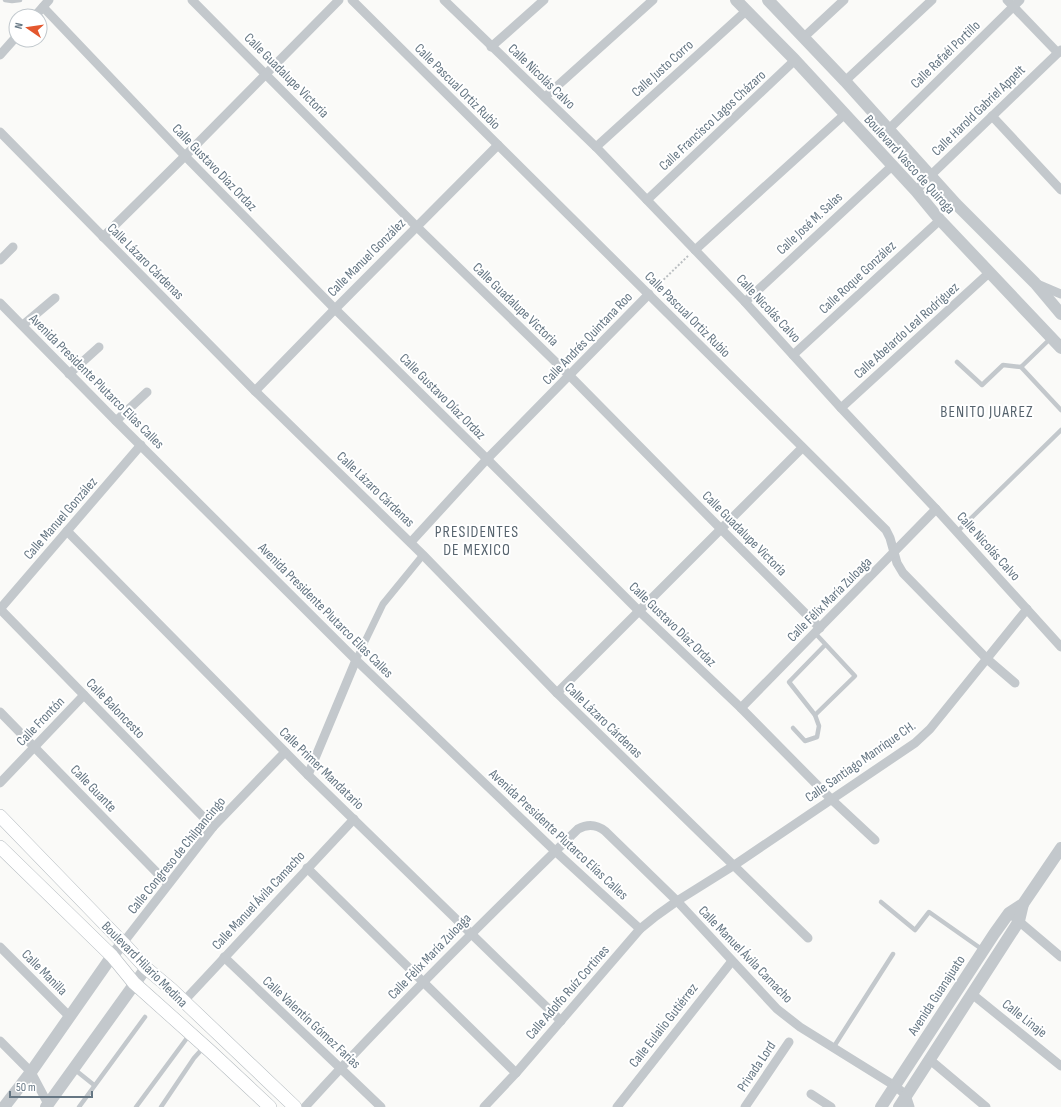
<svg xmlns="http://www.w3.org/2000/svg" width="1061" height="1107" font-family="'Sofia Sans Condensed',sans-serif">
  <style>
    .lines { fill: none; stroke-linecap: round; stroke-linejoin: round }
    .secondary-casing { stroke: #b3babf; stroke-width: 14 }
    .path { stroke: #bbbfc2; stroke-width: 2; stroke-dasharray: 2 2; stroke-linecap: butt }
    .service { stroke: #c3c8cc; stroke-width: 4.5 }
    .pedestrian { stroke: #c3c8cc; stroke-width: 7 }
    .minor { stroke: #c3c8cc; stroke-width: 9 }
    .tertiary { stroke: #c3c8cc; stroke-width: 12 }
    .secondary { stroke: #fff; stroke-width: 13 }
    .labels { text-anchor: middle; stroke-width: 4; stroke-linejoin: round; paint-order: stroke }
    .street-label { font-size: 14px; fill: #657683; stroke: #fff }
    .quarter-label { font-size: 16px; letter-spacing: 1px; fill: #57646e; stroke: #fff }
  </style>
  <rect width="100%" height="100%" fill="#fafaf8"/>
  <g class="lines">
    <!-- secondary casing -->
    <g class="secondary-casing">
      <g id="secondary">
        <path d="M0,816L123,943L146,968L171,989L295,1107"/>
        <path d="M0,847L112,956L134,983L210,1051L270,1107"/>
      </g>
    </g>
    <!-- path -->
    <path class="path" d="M655,288L688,256"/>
    <!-- service -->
    <g class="service">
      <path d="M5,0L12,1L20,0"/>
      <path d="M957,362L982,385L1003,365L1021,367L1061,410"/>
      <path d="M1021,367L1051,338"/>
      <path d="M957,532L1061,430"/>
      <path d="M815,633L855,676L815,715L789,682L825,645"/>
      <path d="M793,728L805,741L817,737L819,726L815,715"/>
      <path d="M881,902L915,930L929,912L983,950"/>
      <path d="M833,1048L893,954"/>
      <path d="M74,1069L94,1085"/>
      <path d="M79,1107L145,1017"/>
      <path d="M136,1107L190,1034"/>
      <path d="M161,1107L194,1058L204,1047"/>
    </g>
    <!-- pedestrian -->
    <path class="pedestrian" d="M356,660L383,604L423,555"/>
    <!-- minor -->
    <g class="minor">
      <path d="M192,0L416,226L570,376L721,529L820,628"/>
      <path d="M352,0L886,530L890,538L897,563L903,573L987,659L1015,683"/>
      <path d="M444,0L596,147L745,302L841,408L936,509L1061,647"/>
      <path d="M1007,0L1058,53"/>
      <path d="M43,7L185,156L335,309L487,459L639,611L741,708L831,799L875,840"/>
      <path d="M35,16L49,0"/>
      <path d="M803,38L844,0"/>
      <path d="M491,47L544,0"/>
      <path d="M0,55L16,37"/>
      <path d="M845,81L932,0"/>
      <path d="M545,97L653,0"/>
      <path d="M992,116L1061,190"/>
      <path d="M889,129L1020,0"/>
      <path d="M0,132L255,391L423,555L557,693L808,938"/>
      <path d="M596,147L746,11"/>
      <path d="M916,191L930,176L1061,50"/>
      <path d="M647,200L795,60"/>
      <path d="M103,237L185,156L339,0"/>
      <path d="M695,250L845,114"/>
      <path d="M0,260L13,247"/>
      <path d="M1037,284L1061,294"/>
      <path d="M745,302L892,166"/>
      <path d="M0,303L116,421L356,660L555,851L640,929"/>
      <path d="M23,325L55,298"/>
      <path d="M793,355L940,220"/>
      <path d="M69,374L99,347"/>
      <path d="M255,391L335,309L498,145"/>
      <path d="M841,408L990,272"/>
      <path d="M116,421L147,392"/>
      <path d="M67,531L308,775L561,1021"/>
      <path d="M411,542L487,459L649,294"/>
      <path d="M0,609L213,827"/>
      <path d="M0,609L141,445"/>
      <path d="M557,693L802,448"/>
      <path d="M741,708L936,509"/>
      <path d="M0,712L168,884"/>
      <path d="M308,775L356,660"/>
      <path d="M0,783L84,695"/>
      <path d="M307,868L516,1073"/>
      <path d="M1015,918L1061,957"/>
      <path d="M123,943L213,827L285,752"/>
      <path d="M0,947L70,1017"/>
      <path d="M224,957L381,1107"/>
      <path d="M972,994L1061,1066"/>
      <path d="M183,1002L354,819"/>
      <path d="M0,1041L31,1072L48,1104"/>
      <path d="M929,1059L986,1107"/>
      <path d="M811,1094L831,1107"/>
      <path d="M305,1107C392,1011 485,920 578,829C587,824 596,824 605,831L677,901L777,1009L800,1027L895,1086L906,1095L910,1107"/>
      <path d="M484,1107L516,1073L640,929L656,916L677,901L733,866L915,743L930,729L1027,609"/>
      <path d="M617,1107L732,961"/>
      <path d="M745,1107L789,1042"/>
    </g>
    <!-- tertiary -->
    <g class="tertiary">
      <path d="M736,0L795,60L916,191L940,220L1061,348"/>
      <path d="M768,0L845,81L956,204L1035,283L1061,314"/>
      <path d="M4,1107L31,1072L112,956L123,943"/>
      <path d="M46,1107L146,968"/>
      <path d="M881,1107L994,934L1009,913L1023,904L1061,848"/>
      <path d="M899,1107L1019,921L1023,904"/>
    </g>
    <!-- secondary -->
    <use href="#secondary" class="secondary"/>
  </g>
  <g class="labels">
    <!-- street labels -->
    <g class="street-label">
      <text transform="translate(945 54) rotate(-44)" y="5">Calle Rafaél Portillo</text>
      <text transform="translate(662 68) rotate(-42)" y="5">Calle Justo Corro</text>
      <text transform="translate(287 75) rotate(45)" y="5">Calle Guadalupe Victoria</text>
      <text transform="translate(542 76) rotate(44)" y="5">Calle Nicolás Calvo</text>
      <text transform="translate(458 86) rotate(45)" y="5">Calle Pascual Ortiz Rubio</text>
      <text transform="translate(978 110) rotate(-44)" y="5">Calle Harold Gabriel Appelt</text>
      <text transform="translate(712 120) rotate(-43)" y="5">Calle Francisco Lagos Cházaro</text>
      <text transform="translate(910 164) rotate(48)" y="5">Boulevard Vasco de Quiroga</text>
      <text transform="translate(215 167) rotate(46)" y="5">Calle Gustavo Díaz Ordaz</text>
      <text transform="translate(809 223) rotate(-43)" y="5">Calle José M. Salas</text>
      <text transform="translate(366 257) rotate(-45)" y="5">Calle Manuel González</text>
      <text transform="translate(146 261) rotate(45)" y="5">Calle Lázaro Cárdenas</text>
      <text transform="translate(857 277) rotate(-43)" y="5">Calle Roque González</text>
      <text transform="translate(516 304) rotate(44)" y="5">Calle Guadalupe Victoria</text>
      <text transform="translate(769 308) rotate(47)" y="5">Calle Nicolás Calvo</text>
      <text transform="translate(688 314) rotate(45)" y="5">Calle Pascual Ortiz Rubio</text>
      <text transform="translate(906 330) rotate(-42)" y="5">Calle Abelardo Leal Rodríguez</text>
      <text transform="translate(587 338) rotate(-46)" y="5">Calle Andrés Quintana Roo</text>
      <text transform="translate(97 381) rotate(45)" y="5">Avenida Presidente Plutarco Elías Calles</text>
      <text transform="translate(443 396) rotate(45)" y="5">Calle Gustavo Díaz Ordaz</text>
      <text transform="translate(376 489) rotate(44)" y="5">Calle Lázaro Cárdenas</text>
      <text transform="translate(60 518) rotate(-49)" y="5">Calle Manuel González</text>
      <text transform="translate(745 533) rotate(45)" y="5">Calle Guadalupe Victoria</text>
      <text transform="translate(989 546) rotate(48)" y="5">Calle Nicolás Calvo</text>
      <text transform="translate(829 599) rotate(-45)" y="5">Calle Félix María Zuloaga</text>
      <text transform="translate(326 610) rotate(45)" y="5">Avenida Presidente Plutarco Elías Calles</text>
      <text transform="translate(673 624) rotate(44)" y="5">Calle Gustavo Díaz Ordaz</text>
      <text transform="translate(116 708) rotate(46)" y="5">Calle Baloncesto</text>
      <text transform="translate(604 720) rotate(44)" y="5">Calle Lázaro Cárdenas</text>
      <text transform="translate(40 721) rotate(-46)" y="5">Calle Frontón</text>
      <text transform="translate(860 761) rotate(-35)" y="5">Calle Santiago Manrique CH.</text>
      <text transform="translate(322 768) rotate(44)" y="5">Calle Primer Mandatario</text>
      <text transform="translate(94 788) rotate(46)" y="5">Calle Guante</text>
      <text transform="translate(559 834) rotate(43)" y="5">Avenida Presidente Plutarco Elías Calles</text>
      <text transform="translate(176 855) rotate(-51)" y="5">Calle Congreso de Chilpancingo</text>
      <text transform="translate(258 900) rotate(-47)" y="5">Calle Manuel Ávila Camacho</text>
      <text transform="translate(746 954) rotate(46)" y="5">Calle Manuel Ávila Camacho</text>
      <text transform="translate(429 956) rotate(-46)" y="5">Calle Félix María Zuloaga</text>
      <text transform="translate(145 964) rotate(45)" y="5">Boulevard Hilario Medina</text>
      <text transform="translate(45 972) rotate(45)" y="5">Calle Manilla</text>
      <text transform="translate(567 992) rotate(-49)" y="5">Calle Adolfo Ruíz Cortines</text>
      <text transform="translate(936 995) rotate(-57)" y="5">Avenida Guanajuato</text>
      <text transform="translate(1025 1018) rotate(38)" y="5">Calle Linaje</text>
      <text transform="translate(312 1022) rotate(43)" y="5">Calle Valentín Gómez Farías</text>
      <text transform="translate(663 1025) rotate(-52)" y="5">Calle Eulalio Gutiérrez</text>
      <text transform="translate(756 1066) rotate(-56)" y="5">Privada Lord</text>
    </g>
    <!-- quarter labels -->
    <g class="quarter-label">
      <text x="987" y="417">BENITO JUAREZ</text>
      <text x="477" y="537">PRESIDENTES<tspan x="477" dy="18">DE MEXICO</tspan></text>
    </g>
  </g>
  <!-- north arrow -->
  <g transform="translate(28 28) rotate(283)"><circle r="19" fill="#ffffff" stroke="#c1c8cd"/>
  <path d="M0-3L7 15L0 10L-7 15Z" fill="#e4572e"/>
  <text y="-6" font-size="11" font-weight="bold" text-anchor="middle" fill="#657683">N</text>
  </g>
  <!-- scale -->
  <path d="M10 1091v6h82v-6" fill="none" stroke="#657683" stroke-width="2"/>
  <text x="16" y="1091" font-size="12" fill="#657683" stroke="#ffffff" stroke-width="3" paint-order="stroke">50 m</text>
</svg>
